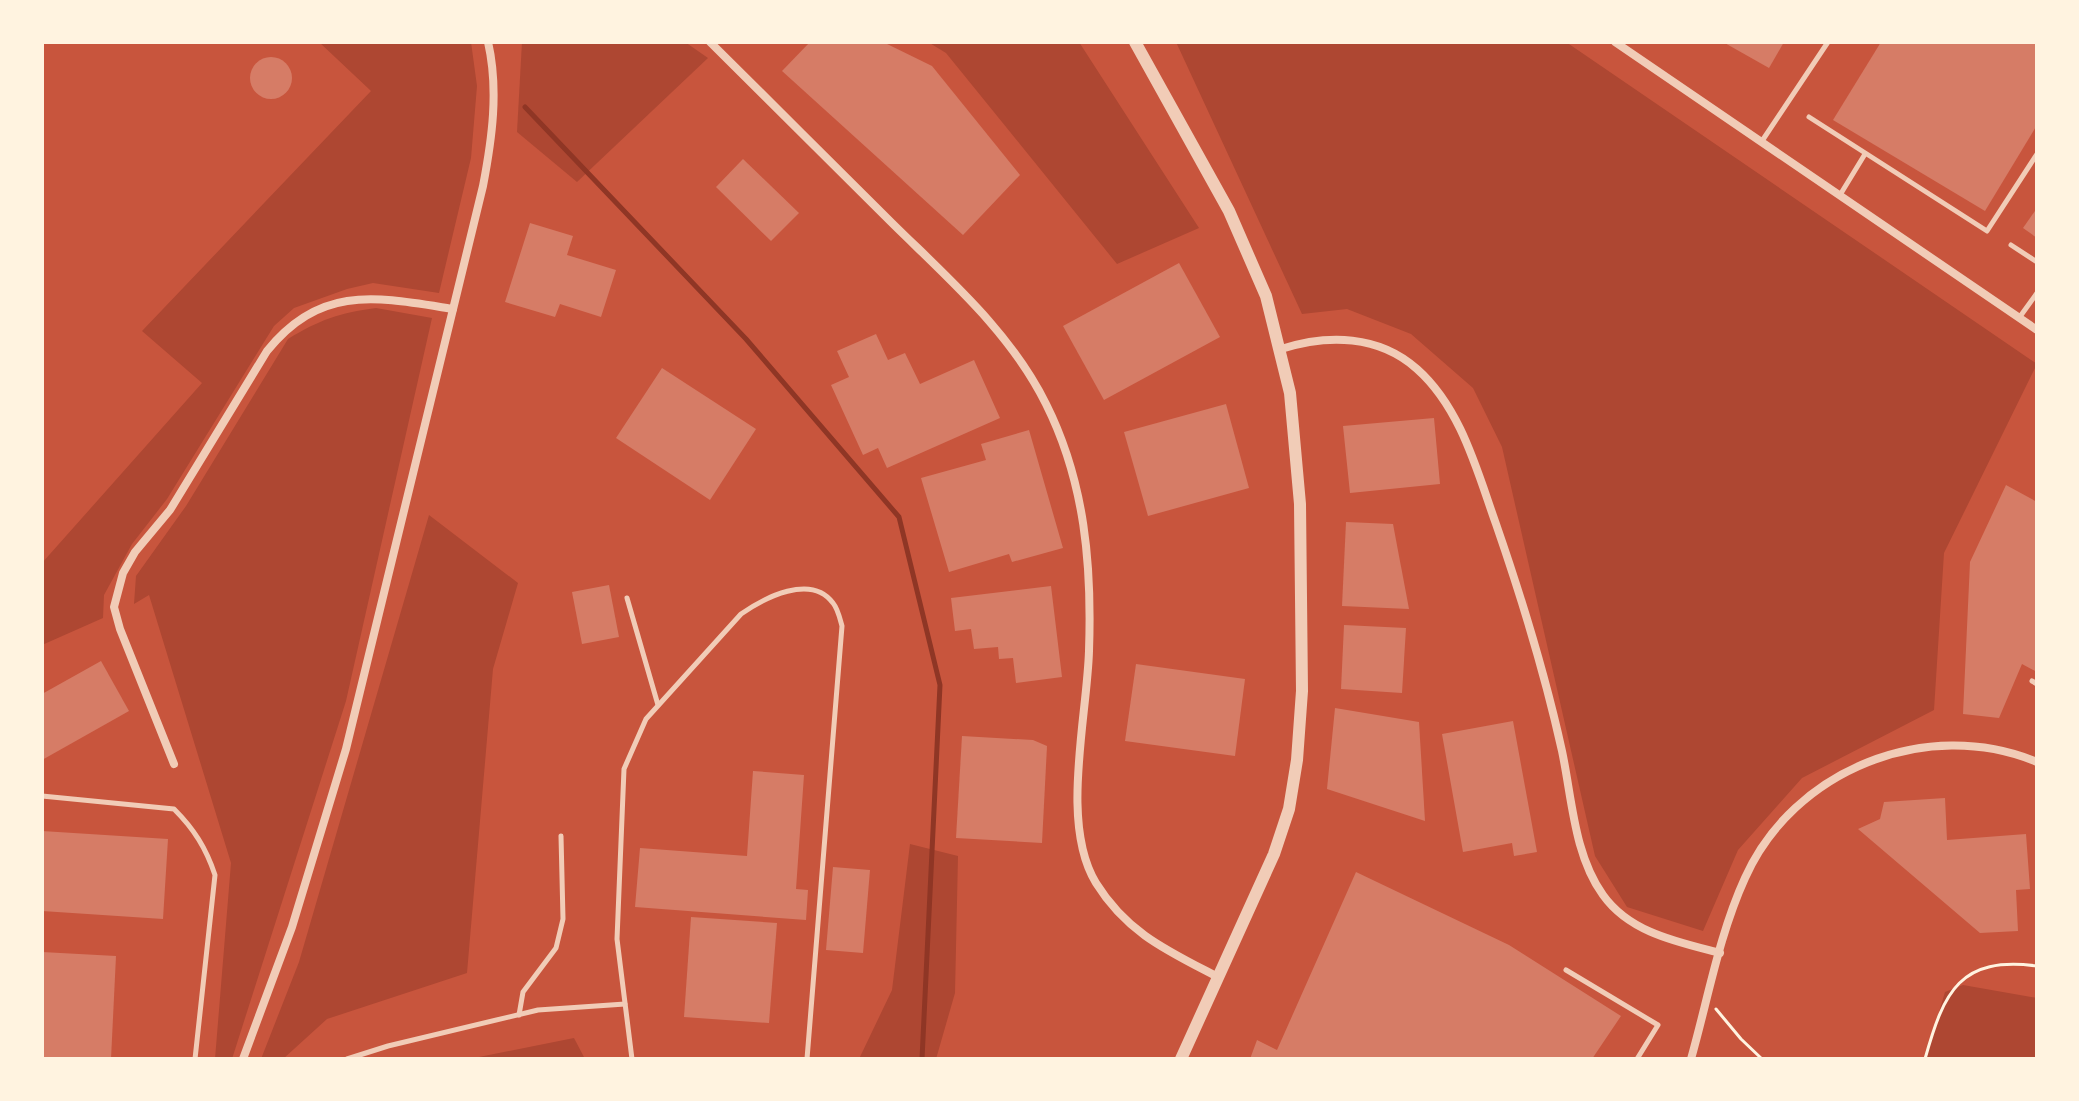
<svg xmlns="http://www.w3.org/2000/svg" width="2079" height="1101" font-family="Raleway,sans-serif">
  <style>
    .green { fill: #ae4732 }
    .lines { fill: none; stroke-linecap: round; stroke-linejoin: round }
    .stream { stroke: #8f3625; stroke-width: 5 }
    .building { fill: #d67c66 }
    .path { stroke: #fff3e0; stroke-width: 3 }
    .service { stroke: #f1ccb7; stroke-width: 5 }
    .minor { stroke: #f1ccb7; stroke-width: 8 }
    .tertiary { stroke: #f1ccb7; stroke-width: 12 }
  </style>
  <rect width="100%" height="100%" fill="#c8553d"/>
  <!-- green -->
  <g class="green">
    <path d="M319,42H471L477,86L471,158L439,293L373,283L347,289L294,308L274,326L167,499L132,544L104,595L103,618L42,645V563L202,383L142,331L371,91Z"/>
    <path d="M522,42H685L708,58L577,182L517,132Z"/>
    <path d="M928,42H1079L1199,228L1117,264L946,53Z"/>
    <path d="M1176,42H1566L2037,364L1944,553L1934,710L1802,778L1738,850L1703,931L1627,907L1595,856L1502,447L1473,388L1411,334L1347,309L1302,314Z"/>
    <path d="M376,308L432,318L346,701L232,1059H215L231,863L149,595L134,604L136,576L186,506L288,339C319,320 339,313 376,308Z"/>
    <path d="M429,515L518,583L493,669L467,973L327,1019L283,1059H261L299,962Z"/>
    <path d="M910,844L958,856L955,993L936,1059H859L892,990Z"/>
    <path d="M1963,985L2037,998V1059H1925L1945,992Z"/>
    <path d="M574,1038L585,1059H469Z"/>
  </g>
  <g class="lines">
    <!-- stream -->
    <path class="stream" d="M525,107L746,339L899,517L940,685L922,1059"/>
  </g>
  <!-- building -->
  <g class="building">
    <path d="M810,42H883L932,66L1020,175L963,235L782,71Z"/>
    <path d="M1723,42H1784L1769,68Z"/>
    <path d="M1881,42H2037V125L1985,211L1833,120Z"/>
    <circle cx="271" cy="78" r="21"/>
    <path d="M743,159L799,213L771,241L716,187Z"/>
    <path d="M2037,208V238L2023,228Z"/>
    <path d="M530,223L573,236L567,255L616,270L601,317L560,304L555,317L505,302Z"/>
    <path d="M1179,263L1220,337L1104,400L1063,326Z"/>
    <path d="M876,334L888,360L905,353L920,384L974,360L1000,418L887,468L878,448L863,455L831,385L849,377L837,351Z"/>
    <path d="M662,368L756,429L710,500L616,438Z"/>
    <path d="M1226,404L1249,488L1148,516L1124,432Z"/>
    <path d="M1434,418L1440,484L1350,493L1343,426Z"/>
    <path d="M1029,430L1063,548L1012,562L1009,554L949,572L921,478L986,460L981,444Z"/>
    <path d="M2006,485L2037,502V672L2022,664L1999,718L1963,714L1970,562Z"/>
    <path d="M1346,522L1393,524L1409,609L1342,606Z"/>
    <path d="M609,585L619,637L582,644L572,592Z"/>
    <path d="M1051,586L1062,677L1016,683L1013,658L999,659L998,647L974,649L971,629L955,631L951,598Z"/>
    <path d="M1344,625L1406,628L1402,693L1341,689Z"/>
    <path d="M101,661L129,711L42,760V694Z"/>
    <path d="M1136,664L1245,679L1235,756L1125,741Z"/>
    <path d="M1335,708L1419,722L1425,821L1327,789Z"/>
    <path d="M1513,721L1537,852L1514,856L1512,843L1463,852L1442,734Z"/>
    <path d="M962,736L1033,740L1047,746L1042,843L956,838Z"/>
    <path d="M753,771L804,775L796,889L808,890L806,920L635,907L640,848L747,856Z"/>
    <path d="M1945,798L1947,840L2026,834L2030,889L2016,890L2018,931L1980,933L1858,829L1880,819L1884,802Z"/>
    <path d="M42,831L168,839L163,919L42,911Z"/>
    <path d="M833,867L870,870L863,953L826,950Z"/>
    <path d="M1356,872L1509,945L1621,1016L1592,1059H1250L1257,1040L1277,1050Z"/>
    <path d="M691,917L777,923L769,1023L684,1017Z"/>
    <path d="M42,952L116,956L111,1059H42Z"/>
  </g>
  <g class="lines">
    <!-- path -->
    <g class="path">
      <path d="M1716,1009L1741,1039L1762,1059"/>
      <path d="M1925,1059C1944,991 1960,956 2037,966"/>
    </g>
    <!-- service -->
    <g class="service">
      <path d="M1809,117L1987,231L2037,154"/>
      <path d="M1762,141L1828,42"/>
      <path d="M1840,195L1865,154"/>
      <path d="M2011,245L2037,262"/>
      <path d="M2019,318L2037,293"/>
      <path d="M627,598L658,705"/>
      <path d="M2032,681L2037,684"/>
      <path d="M42,796L174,809C194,829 206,848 215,875L195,1059"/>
      <path d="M1566,970L1658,1025L1637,1059"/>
      <path d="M519,1015L523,992L556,948L563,919L561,836"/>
      <path d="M347,1059L388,1046L538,1010L625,1004"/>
      <path d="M632,1059L617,939L624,769L646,719L741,614C764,598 811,573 833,603C838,609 840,619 842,626L807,1059"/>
    </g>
    <!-- minor -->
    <g class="minor">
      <path d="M710,42C771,103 833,164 894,225C950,280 1011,333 1046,404C1085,482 1092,565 1089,651C1087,718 1060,824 1096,883C1127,933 1168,951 1218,977"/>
      <path d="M1615,42L2037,330"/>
      <path d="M1281,349C1328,334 1379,335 1417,369C1461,408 1477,471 1496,524C1522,599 1545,674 1562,751C1572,798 1574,855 1603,895C1630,933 1678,942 1720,953"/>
      <path d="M174,764L120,629L114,607L123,573L135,552L170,510L267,351C321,284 377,297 453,309"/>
      <path d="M243,1059L292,927L346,749L483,186C492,139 499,90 488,42"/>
      <path d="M1691,1059C1708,999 1719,935 1745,878C1793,770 1927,716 2037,762"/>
    </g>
    <!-- tertiary -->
    <path class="tertiary" d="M1135,42L1229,211L1266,296L1290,393L1300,504L1302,691L1297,760L1289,809L1274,854L1181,1059"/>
  </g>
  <!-- border -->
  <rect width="2079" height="1101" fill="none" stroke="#fff3e0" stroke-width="88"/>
</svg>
